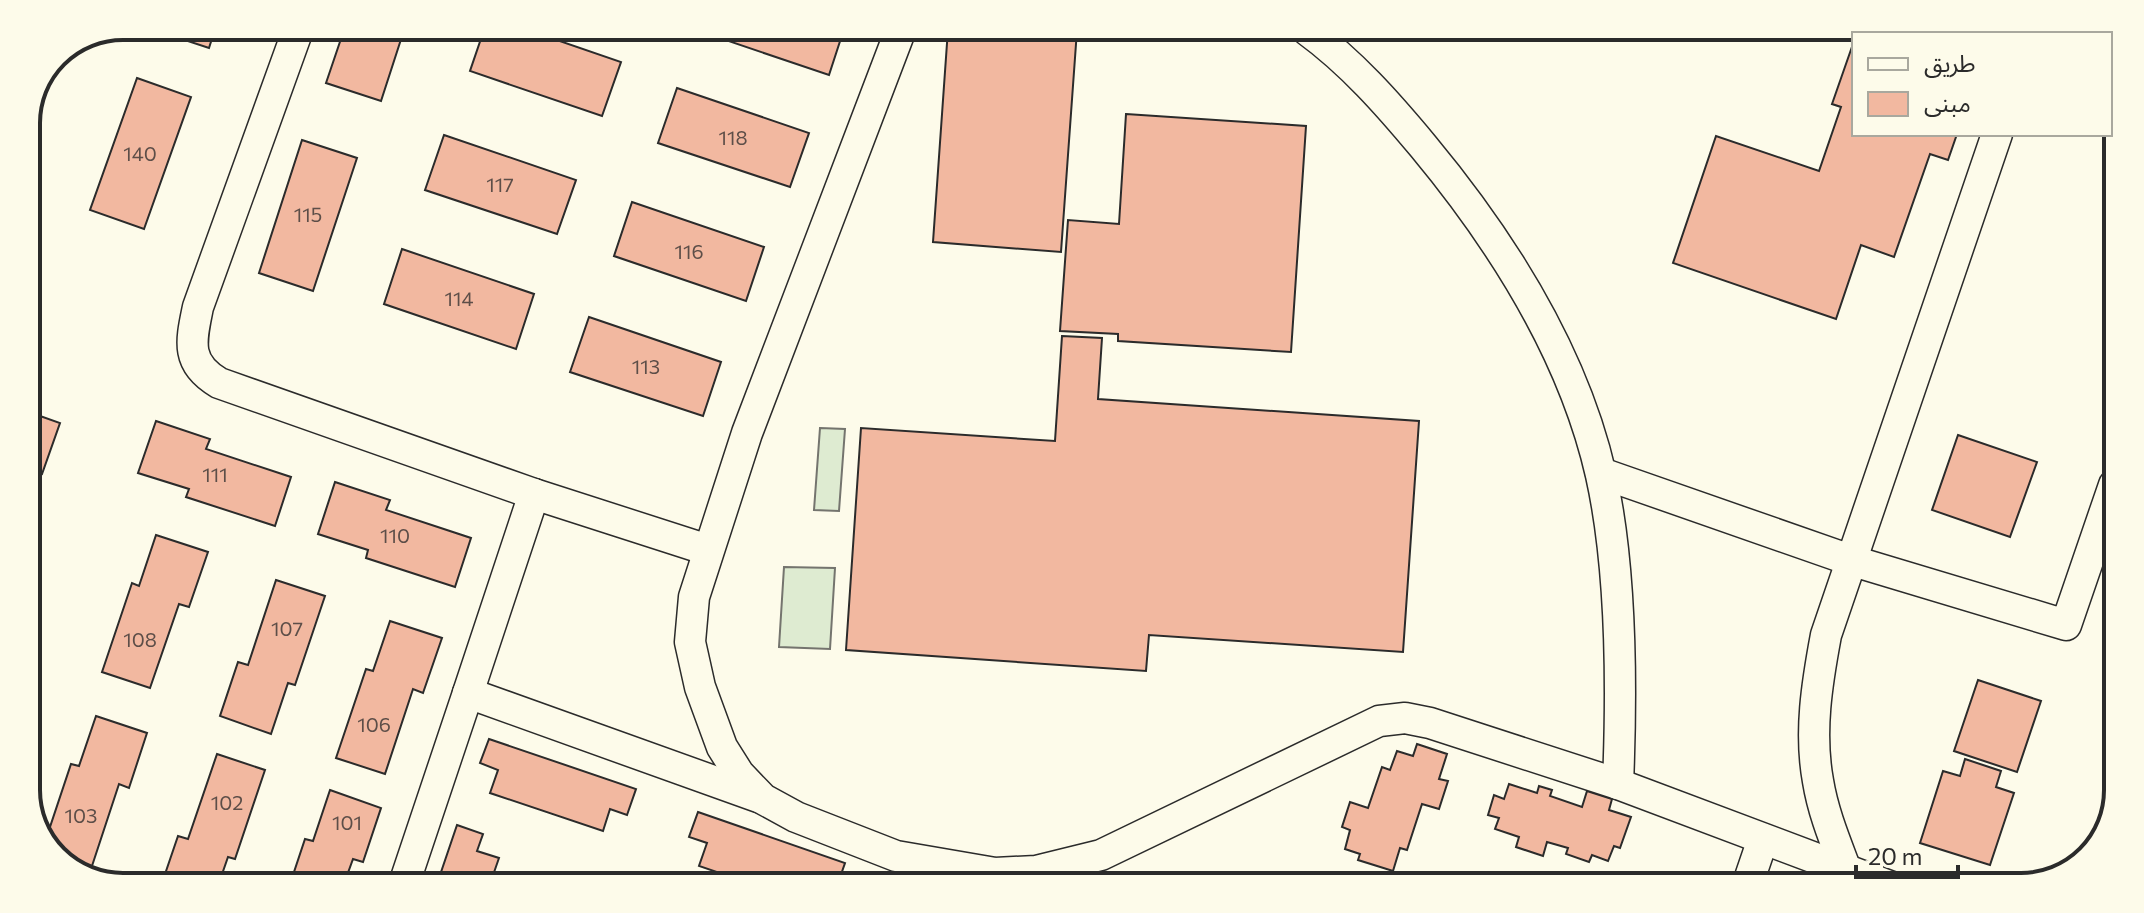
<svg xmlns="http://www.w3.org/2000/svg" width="2144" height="913" font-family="Commissioner,'Noto Sans Arabic',sans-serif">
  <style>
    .green { fill: #deebd1; stroke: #74746e; stroke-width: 2 }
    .building { fill: #f2b8a0; stroke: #2b2b2b; stroke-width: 2 }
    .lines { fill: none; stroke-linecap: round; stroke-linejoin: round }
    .minor-casing { stroke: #2b2b2b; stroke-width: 33 }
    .minor { stroke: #fdfbea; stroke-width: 30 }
    .labels { text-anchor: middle; stroke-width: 6; stroke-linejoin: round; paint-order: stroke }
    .number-label { font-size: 20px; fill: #5d4e48 }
    .rim { fill: none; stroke: #2b2b2b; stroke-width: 4 }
  </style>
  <rect width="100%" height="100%" fill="#fdfbea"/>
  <!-- green -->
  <g class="green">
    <path d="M820,428L845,429L839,511L814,510Z"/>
    <path d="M784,567L835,568L830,649L779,647Z"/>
  </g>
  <!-- building -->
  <g class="building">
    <path d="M156,26H216L209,48L154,30Z"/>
    <path d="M345,27H405L381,101L326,83Z"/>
    <path d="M485,27H519L621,62L602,116L470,71Z"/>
    <path d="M697,28L844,29L829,75L696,30Z"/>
    <path d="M948,29L1077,30L1061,252L933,242Z"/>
    <path d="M1857,32L2013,33L1856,34Z"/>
    <path d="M1854,41V134H1957L1948,160L1930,154L1894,257L1861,245L1836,319L1673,263L1716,136L1819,171L1841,107L1832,104Z"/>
    <path d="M137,78L191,97L144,229L90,210Z"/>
    <path d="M677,88L809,133L790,187L658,143Z"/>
    <path d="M1126,114L1306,126L1291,352L1118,341V334L1060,331L1068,220L1119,224Z"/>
    <path d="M444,135L576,180L557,234L425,190Z"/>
    <path d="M302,140L357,158L313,291L259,273Z"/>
    <path d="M632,202L764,247L746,301L614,256Z"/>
    <path d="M402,249L534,294L516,349L384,304Z"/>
    <path d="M589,317L721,362L703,416L570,372Z"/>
    <path d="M1062,336L1102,338L1098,399L1419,421L1403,652L1149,635L1146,671L846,650L861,428L1055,441Z"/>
    <path d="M26,411L60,423L42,474L26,469Z"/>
    <path d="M156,421L210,439L206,449L291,477L275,526L186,497L189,489L138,473Z"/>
    <path d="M1958,435L2037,462L2010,537L1932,510Z"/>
    <path d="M335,482L390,500L386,510L471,538L455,587L366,558L368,550L318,534Z"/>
    <path d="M156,535L208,552L189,607L179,604L150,688L102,672L132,583L139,586Z"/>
    <path d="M276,580L325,596L295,685L288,683L271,734L220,716L238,662L248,665Z"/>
    <path d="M390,621L442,638L423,693L413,689L385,774L336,758L366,669L373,671Z"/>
    <path d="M1978,680L2041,701L2017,772L1954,751Z"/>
    <path d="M96,716L147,733L129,788L119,784L91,869L59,858L44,845L71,764L79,766Z"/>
    <path d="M489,739L636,789L627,815L610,809L603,831L490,793L498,770L480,763Z"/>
    <path d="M1417,744L1447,754L1439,779L1448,781L1439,809L1422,804L1407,850L1400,848L1393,871L1358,860L1360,854L1345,849L1350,830L1342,827L1350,802L1368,808L1382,767L1390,770L1397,751L1413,756Z"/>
    <path d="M217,754L265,770L235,859L228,857L220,880H163L178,836L188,839Z"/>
    <path d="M1965,759L2001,771L1996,787L2014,793L1990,865L1920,843L1943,771L1960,776Z"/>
    <path d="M1509,784L1537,793L1539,786L1552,790L1550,796L1582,807L1587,791L1612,799L1609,810L1631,817L1620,848L1614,846L1608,861L1592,855L1589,862L1566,854L1568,848L1547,842L1543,856L1516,847L1519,837L1495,829L1499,818L1488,815L1494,795L1504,799Z"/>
    <path d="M330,790L381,808L363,862L353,859L345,881H291L305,839L313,841Z"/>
    <path d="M698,812L845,863L838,883L746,882L699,866L707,843L689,837Z"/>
    <path d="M457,825L483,834L477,851L499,858L491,881H438Z"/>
  </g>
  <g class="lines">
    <!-- minor casing -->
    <g class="minor-casing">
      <g id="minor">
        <path d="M299,27L198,307C191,341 185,363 219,383L534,494L708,550"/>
        <path d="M901,29L747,433L694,597L690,642L700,687L722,747L739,774L763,799L796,817L896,856L995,873L1036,871L1101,855L1379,721L1405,718L1430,723L1618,784L1892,887"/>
        <path d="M1307,30C1351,62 1388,104 1423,146C1502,241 1573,352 1601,475C1622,569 1622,687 1618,784"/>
        <path d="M2031,34V33"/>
        <path d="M1601,473L1853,561L2066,625L2114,485"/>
        <path d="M468,693L534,494"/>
        <path d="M1846,870C1835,841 1823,812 1818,781C1809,732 1817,683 1826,635L1997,134"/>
        <path d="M405,881L468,693L758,797"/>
        <path d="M1747,886L1763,839"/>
      </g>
    </g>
    <!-- minor -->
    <use href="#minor" class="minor"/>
  </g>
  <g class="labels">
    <!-- number labels -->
    <g class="number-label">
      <text x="733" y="145">118</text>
      <text x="140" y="161">140</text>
      <text x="500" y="192">117</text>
      <text x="308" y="222">115</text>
      <text x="689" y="259">116</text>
      <text x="459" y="306">114</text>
      <text x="646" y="374">113</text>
      <text x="215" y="482">111</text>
      <text x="395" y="543">110</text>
      <text x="287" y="636">107</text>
      <text x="140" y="647">108</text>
      <text x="374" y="732">106</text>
      <text x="227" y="810">102</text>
      <text x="81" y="823">103</text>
      <text x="347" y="830">101</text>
    </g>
  </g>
  <!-- crop -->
  <path d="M0 0H2144V913H0ZM123 40H2021A83 83 0 0 1 2104 123V790A83 83 0 0 1 2021 873H123A83 83 0 0 1 40 790V123A83 83 0 0 1 123 40Z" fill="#fdfbea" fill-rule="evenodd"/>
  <path class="rim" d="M123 40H2021A83 83 0 0 1 2104 123V790A83 83 0 0 1 2021 873H123A83 83 0 0 1 40 790V123A83 83 0 0 1 123 40Z"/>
  <!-- legend -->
  <rect x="1852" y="32" width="260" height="104" fill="#fdfbea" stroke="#a9a89e" stroke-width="2"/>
  <rect x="1868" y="58" width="40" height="12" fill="#fdfbea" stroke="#a9a89e" stroke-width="2"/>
  <text x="1924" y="72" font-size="24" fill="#2b2b2b">طريق</text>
  <rect x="1868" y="92" width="40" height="24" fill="#f2b8a0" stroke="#a9a89e" stroke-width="2"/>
  <text x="1924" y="112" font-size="24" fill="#2b2b2b">مبنى</text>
  <!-- scale -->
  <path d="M1856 865v12h102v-12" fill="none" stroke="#2b2b2b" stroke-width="4"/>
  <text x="1868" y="865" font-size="24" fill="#2b2b2b" stroke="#fdfbea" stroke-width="6" paint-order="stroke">20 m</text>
</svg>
